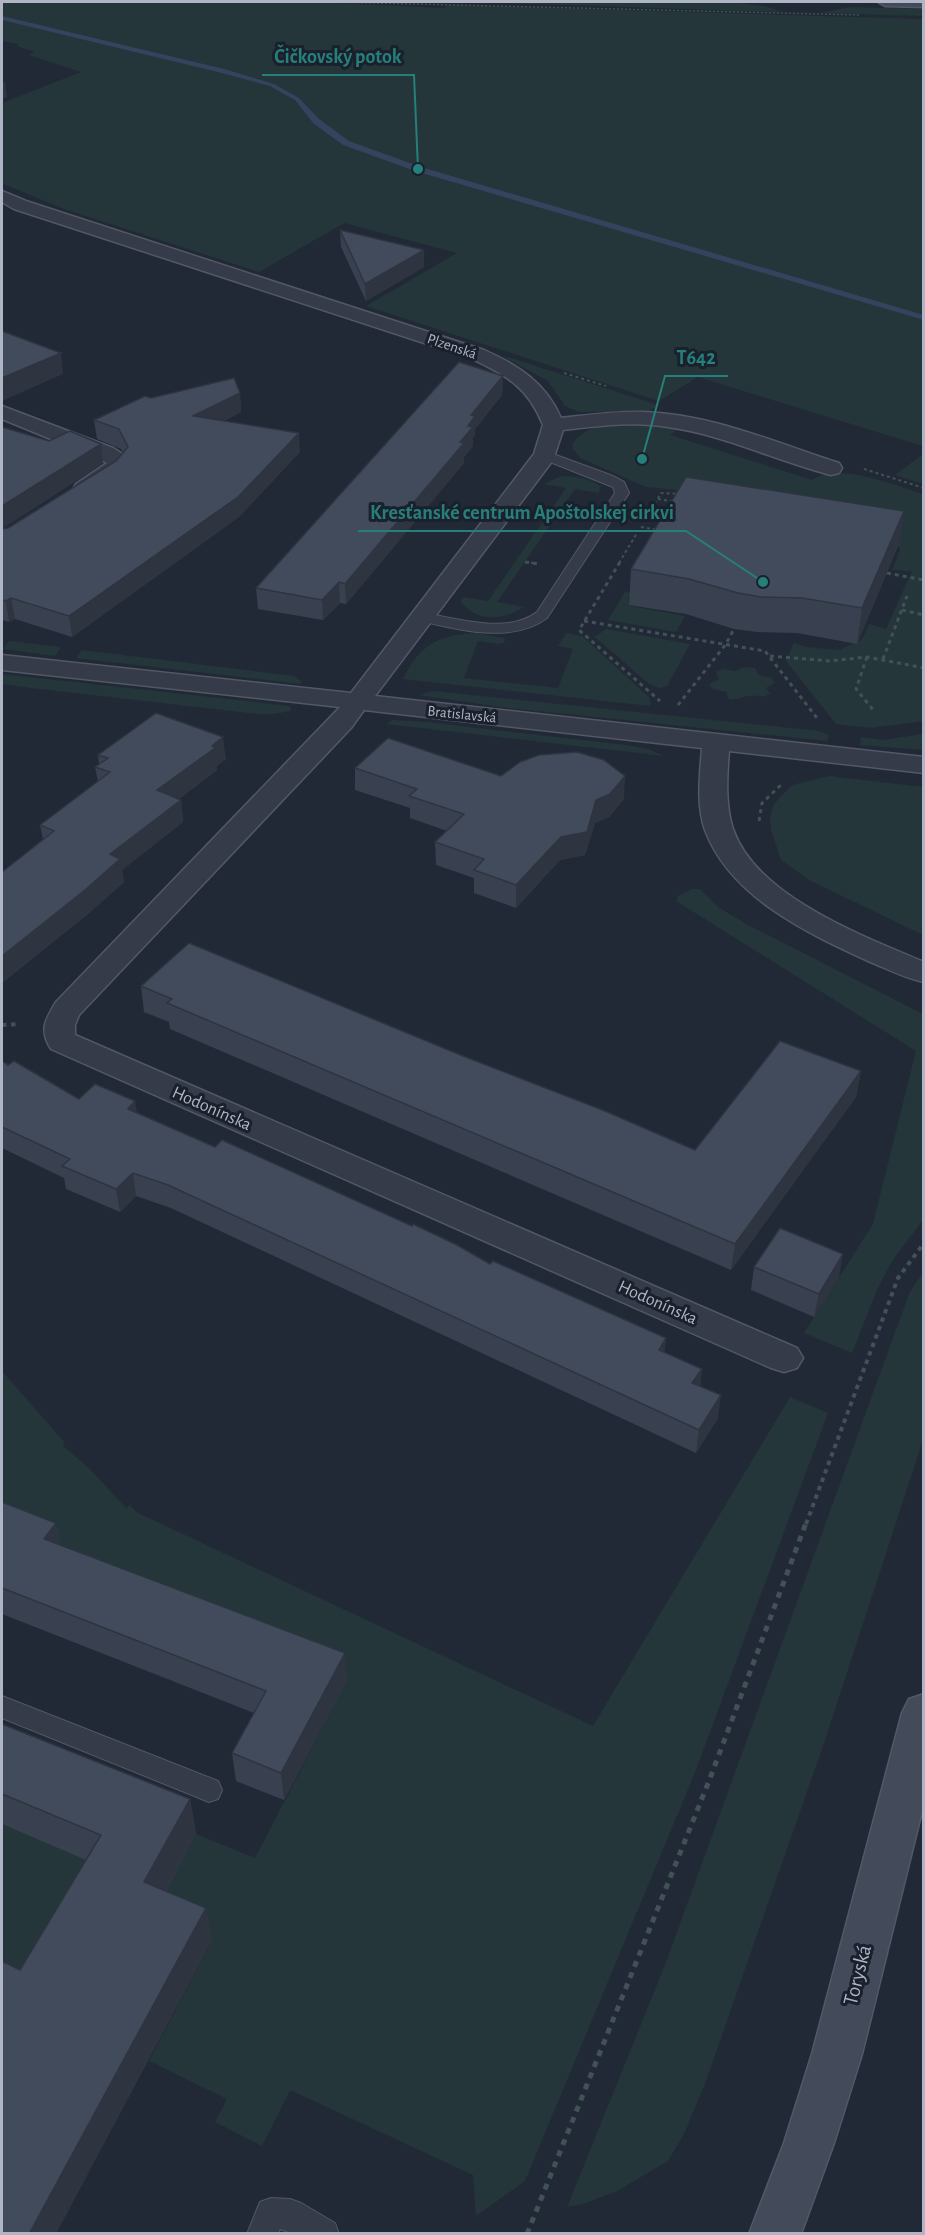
<svg xmlns="http://www.w3.org/2000/svg" width="925" height="2235" font-family="'Alegreya Sans',sans-serif">
  <style>
    .green { fill: #243639 }
    .lines { fill: none; stroke-linecap: round; stroke-linejoin: round }
    .stream { fill: #35435e; fill-rule: evenodd }
    .lane-casing { stroke: #525865; stroke-width: 2 }
    .street-casing { stroke: #525865; stroke-width: 3 }
    .secondary-casing { stroke: #525865; stroke-width: 3 }
    .path-far4 { stroke: #415155; stroke-width: 1.5; stroke-dasharray: 2 2; stroke-linecap: butt }
    .path-far3 { stroke: #415155; stroke-width: 2; stroke-dasharray: 3 3; stroke-linecap: butt }
    .path-far2 { stroke: #415155; stroke-width: 3; stroke-dasharray: 4 4; stroke-linecap: butt }
    .path-far1 { stroke: #415155; stroke-width: 4; stroke-dasharray: 4.5 4.5; stroke-linecap: butt }
    .path { stroke: #415155; stroke-width: 5; stroke-dasharray: 6 6; stroke-linecap: butt }
    .lane { fill: #353b48; fill-rule: evenodd }
    .street { fill: #353b48; fill-rule: evenodd }
    .secondary { fill: #434a5a; fill-rule: evenodd }
    .wall { fill: #39404f }
    .shaded-wall { fill: #2e3440 }
    .building { fill: #424b5c; stroke: #2e3440; stroke-width: 1.5 }
    .labels { text-anchor: middle; stroke-width: 6; stroke-linejoin: round; paint-order: stroke }
    .far-street-label { font-size: 15px; fill: #afb5c4; stroke: #1a202c }
    .street-label { font-size: 18px; fill: #afb5c4; stroke: #1a202c }
    .near-street-label { font-size: 21px; fill: #afb5c4; stroke: #1a202c }
    .leader { fill: none; stroke: #277f7b; stroke-width: 2 }
    .callout-dot { fill: #277f7b; stroke: #1a202c; stroke-width: 2 }
    .callout-label { font-size: 20px; text-anchor: middle; font-weight: bold; fill: #277f7b; stroke: #1a202c; stroke-width: 6; stroke-linejoin: round; paint-order: stroke }
  </style>
  <rect width="100%" height="100%" fill="#212937"/>
  <!-- green -->
  <g class="green">
    <path d="M2,2H309L445,8L447,5L923,19V446L698,377L659,401L366,306L457,253L344,223L259,272L64,209L6,185L2,183V103L81,72L29,55L35,52L17,46L19,44L2,41Z"/>
    <path d="M470,2L739,3L765,6L782,12Z"/>
    <path d="M849,7L923,9V16L820,13Z"/>
    <path d="M504,357H508L658,405L650,411L579,412L565,406L548,381Z"/>
    <path d="M627,422L680,428L670,435L812,480C839,462 894,485 923,494V721L871,728L836,724L786,661L794,643L807,647L840,650C859,639 860,648 869,624L886,629L912,571L892,570L900,550L899,547L731,495L646,487L580,458L573,449V443C586,425 606,425 627,422Z"/>
    <path d="M923,454V484L895,475Z"/>
    <path d="M561,476C577,477 588,477 600,486L599,493L575,489L497,602L524,607C504,620 477,623 461,602L463,597L488,601L566,488L544,484Z"/>
    <path d="M625,592L632,593L628,599L631,606L685,616L676,632L608,620Z"/>
    <path d="M606,629L690,644L667,686L659,688L649,684L594,636L598,635Z"/>
    <path d="M475,633L504,638L505,642L499,644L478,641L464,678L558,688L573,649L558,646L566,633L582,636L649,697L651,706L403,679C419,645 439,635 475,633Z"/>
    <path d="M9,641L61,647L55,656L3,649Z"/>
    <path d="M82,650L294,676L301,681V684L76,658Z"/>
    <path d="M744,667L755,668L759,675L772,678L775,683L766,688L770,694C761,698 758,695 749,696C739,697 742,700 729,699L726,692L713,689L709,684L719,679L716,672L723,669L735,671Z"/>
    <path d="M2,674L282,705L291,707V711L274,714H259L31,688L2,684Z"/>
    <path d="M433,691L819,731L829,735L827,741L508,708L418,695Z"/>
    <path d="M392,720L426,722L626,745L648,749L664,756L386,724Z"/>
    <path d="M923,734V750L860,745L861,737L883,740Z"/>
    <path d="M829,776L923,787V935L809,880L781,860L771,830L770,817L774,804L792,785Z"/>
    <path d="M692,889H700L718,907L748,925L923,1014V1220L892,1261L877,1290L852,1353L804,1333L873,1224L916,1051L676,901L678,896Z"/>
    <path d="M923,1272V1440L824,1743L706,2081L684,2134L668,2161L617,2191L583,2204L567,2207L665,1965L894,1335L910,1292Z"/>
    <path d="M2,1371L65,1443L63,1446L89,1468L126,1508L130,1505L136,1512L593,1726L790,1397L828,1413L696,1770L525,2181L476,2216L473,2175L290,2090L262,2146L215,2122L227,2099L149,2061L212,1941L2,1989V1824L165,1892L196,1834L255,1858L347,1681L2,1546Z"/>
  </g>
  <g class="lines">
    <!-- stream -->
    <path class="stream" d="M2,16L224,69L274,84L299,98L319,119L349,141L421,167L924,315V320L415,171L343,145L313,123L295,100L270,86L222,73L2,20Z"/>
    <!-- lane casing -->
    <g class="lane-casing">
      <g id="lane">
        <path d="M545,451L613,476L624,482L629,493L547,618C513,644 456,630 418,620L416,617L418,614L423,613C458,618 506,635 537,612L615,493L613,487L540,458L539,455L540,452Z"/>
        <path d="M2,1696L218,1781L222,1790L218,1799L209,1802L2,1718Z"/>
        <path d="M271,2198L290,2199L301,2203L335,2223L339,2234H294L280,2229L278,2234H247L260,2202Z"/>
      </g>
    </g>
    <!-- street casing -->
    <g class="street-casing">
      <g id="street">
        <path d="M2,191L26,201L484,350C518,365 546,383 561,418C589,415 616,411 644,412C711,414 776,443 839,463L842,468L839,473L831,475C776,461 725,435 668,427C633,421 598,426 563,430L553,460L375,696L924,757V773L729,751C727,776 725,804 733,829C756,896 862,936 924,962V982C904,978 886,968 868,961C807,933 730,897 705,830C696,805 700,774 702,748L364,710L351,728L79,1015L75,1025V1035L797,1348L803,1358L797,1368L784,1372L771,1368L51,1049C39,1030 45,1020 56,1002L340,707L2,670V655L351,693L534,454L543,425C528,387 506,375 470,358L14,209L2,202Z"/>
        <path d="M2,406L113,448L124,455L129,465C119,479 94,498 76,494L73,489L76,484L107,463L97,458L2,419Z"/>
      </g>
    </g>
    <!-- secondary casing -->
    <g class="secondary-casing">
      <g id="secondary">
        <path d="M878,2H924V7L885,6Z"/>
        <path d="M924,1694V1803L862,2054L834,2143L801,2234H749L784,2143L812,2054L902,1713L909,1699Z"/>
      </g>
    </g>
    <!-- path-far4 -->
    <path class="path-far4" d="M333,2L860,15"/>
    <!-- path-far3 -->
    <g class="path-far3">
      <path d="M564,373L606,386"/>
      <path d="M864,469L924,488"/>
      <path d="M658,499L675,502"/>
      <path d="M652,509L661,493L681,494"/>
      <path d="M641,527L658,530"/>
      <path d="M525,562L533,563"/>
      <path d="M619,563L637,533"/>
    </g>
    <!-- path-far2 -->
    <g class="path-far2">
      <path d="M525,562L539,564"/>
      <path d="M620,562L579,630L660,701"/>
      <path d="M887,573L924,580"/>
      <path d="M902,610L924,615"/>
      <path d="M584,621L765,651L817,718"/>
      <path d="M770,656L830,661L867,657L924,668"/>
      <path d="M867,657L856,689L875,712"/>
      <path d="M883,659L907,596"/>
      <path d="M678,705L726,644L734,629"/>
      <path d="M759,821L762,803L782,784"/>
    </g>
    <!-- path-far1 -->
    <g class="path-far1">
      <path d="M2,1025L18,1024"/>
      <path d="M806,1524L898,1278L924,1243"/>
    </g>
    <!-- path -->
    <path class="path" d="M527,2234L709,1781L806,1523"/>
    <!-- lane -->
    <use href="#lane" class="lane"/>
    <!-- street -->
    <use href="#street" class="street"/>
    <!-- secondary -->
    <use href="#secondary" class="secondary"/>
  </g>
  <!-- wall -->
  <g class="wall">
    <path d="M340,230L424,267L366,301L341,247Z"/>
    <path d="M503,376L502,395L475,429V435L473,438V446L464,457V463L346,604L340,603L323,620L258,609L256,588Z"/>
    <path d="M240,393L241,412L224,421L300,452L239,517L72,637L15,619L9,622L2,620V529L8,528L116,461L123,453L121,449L97,439L94,420L151,398Z"/>
    <path d="M904,511L898,546L857,644L797,633L757,632L734,629L686,614L629,605L631,569Z"/>
    <path d="M98,755L226,759L217,766V770L179,799L181,800L183,822L122,870L124,882L89,913L2,983V872L43,839L40,825L98,782L95,767L99,764Z"/>
    <path d="M355,768L501,776L624,799L609,817L595,823L585,855L560,860L516,908L474,893V878L436,865L435,842L447,831L410,818V808L355,790Z"/>
    <path d="M141,986L463,1056L695,1150L861,1071L856,1097L731,1270L170,1029L169,1022L144,1012Z"/>
    <path d="M2,1061L79,1099L137,1113L490,1264L666,1338L664,1352L702,1369L700,1386L718,1418L696,1453L171,1208L136,1196L120,1212L66,1189L64,1178L2,1148Z"/>
    <path d="M754,1267L839,1277L814,1317L751,1290Z"/>
    <path d="M2,1502L56,1523L61,1546L347,1681L284,1800L236,1781L232,1753L254,1713L2,1614Z"/>
    <path d="M2,1724L190,1799L196,1834L166,1891L206,1908L212,1941L20,1970L86,1860L2,1824Z"/>
  </g>
  <!-- shaded-wall -->
  <g class="shaded-wall">
    <path d="M5,82L7,97L2,99V83Z"/>
    <path d="M424,250V267L366,301L365,284Z"/>
    <path d="M61,353L63,374L2,401V378Z"/>
    <path d="M503,376L502,395L475,429V435L473,438V446L464,457V463L346,604L345,584L460,442L468,426L471,415Z"/>
    <path d="M240,393L241,412L195,435L193,416Z"/>
    <path d="M299,433L300,452L239,517L72,637L69,616Z"/>
    <path d="M101,444L103,464L2,529V506Z"/>
    <path d="M904,511L898,546L857,644L862,608Z"/>
    <path d="M339,582L340,603L323,620L322,600Z"/>
    <path d="M11,598L15,619L9,622L6,601Z"/>
    <path d="M223,737L226,759L217,766V770L160,813L157,790Z"/>
    <path d="M625,776L624,799L609,817L595,823L585,855L560,860L516,908V885L596,800Z"/>
    <path d="M181,800L183,822L122,870L124,882L89,913L2,983V956L110,854Z"/>
    <path d="M861,1071L856,1097L731,1270L735,1244Z"/>
    <path d="M135,1101L139,1124L128,1109Z"/>
    <path d="M133,1173L136,1196L120,1212L116,1189Z"/>
    <path d="M843,1254L839,1277L814,1317L819,1294Z"/>
    <path d="M666,1338L663,1361L659,1350Z"/>
    <path d="M702,1369L700,1393L692,1383Z"/>
    <path d="M721,1395L718,1418L696,1453L699,1430Z"/>
    <path d="M56,1523L62,1552L44,1539Z"/>
    <path d="M345,1653L347,1681L284,1800L281,1773Z"/>
    <path d="M190,1799L196,1834L152,1916L144,1882Z"/>
    <path d="M206,1908L212,1941L56,2234H29Z"/>
  </g>
  <!-- building -->
  <g class="building">
    <path d="M340,230L424,250L365,284Z"/>
    <path d="M2,331L61,353L2,378Z"/>
    <path d="M459,362L503,376L471,415L475,416L468,426L473,427L460,442L464,443L345,584L339,582L322,600L256,588Z"/>
    <path d="M234,378L240,393L193,416L299,433L238,497L69,616L11,598L6,601L2,600V529L8,528L116,461L128,447L119,429L94,420L145,396L151,398Z"/>
    <path d="M2,427L49,441L70,431L101,444L2,506Z"/>
    <path d="M686,477L904,511L862,608L802,598L761,597L738,593L689,579L631,569Z"/>
    <path d="M156,713L223,737L212,746L215,748L157,790L181,800L110,854L120,859L85,890L2,956V872L54,831L40,825L110,772L95,767L108,758L98,755Z"/>
    <path d="M388,738L501,776L520,762L539,755L577,752L604,760L625,776L610,794L596,800L587,832L561,837L516,885L474,870L484,859L435,842L464,814L409,796L417,789L355,768Z"/>
    <path d="M189,943L463,1056L605,1111L695,1150L780,1041L861,1071L735,1244L167,1003L172,999L141,986Z"/>
    <path d="M2,1061L8,1065L14,1061L79,1099L95,1084L135,1101L128,1109L215,1147L222,1140L412,1226L413,1224L457,1245L490,1264L493,1261L666,1338L659,1350L702,1369L692,1383L721,1395L699,1430L168,1185L133,1173L116,1189L62,1166L70,1159L2,1127Z"/>
    <path d="M780,1228L843,1254L819,1294L754,1267Z"/>
    <path d="M2,1502L56,1523L44,1539L345,1653L281,1773L232,1753L266,1691L2,1588Z"/>
    <path d="M2,1724L190,1799L144,1882L206,1908L29,2234H2V1961L20,1970L101,1835L2,1794Z"/>
  </g>
  <g class="labels">
    <!-- far-street labels -->
    <g class="far-street-label">
      <text transform="translate(452 346) rotate(19)" y="5">Plzenská</text>
      <text transform="translate(462 714) rotate(6)" y="5">Bratislavská</text>
    </g>
    <!-- street labels -->
    <g class="street-label">
      <text transform="translate(212 1108) rotate(24)" y="6">Hodonínska</text>
      <text transform="translate(658 1302) rotate(24)" y="6">Hodonínska</text>
    </g>
    <!-- near-street labels -->
    <g class="near-street-label">
      <text transform="translate(857 1975) rotate(-76)" y="7">Toryská</text>
    </g>
  </g>
  <!-- callouts -->
  <path class="leader" d="M418 169L414 75H262M642 459L665 376H728M763 582L686 531H358"/>
  <g class="callout-dot">
    <circle cx="418" cy="169" r="6"/>
    <circle cx="642" cy="459" r="6"/>
    <circle cx="763" cy="582" r="6"/>
  </g>
  <g class="callout-label">
    <text x="338" y="63">Čičkovský potok</text>
    <text x="696" y="364">T642</text>
    <text x="522" y="519">Kresťanské centrum Apoštolskej cirkvi</text>
  </g>
  <!-- border -->
  <rect width="925" height="2235" fill="none" stroke="#afb5c4" stroke-width="6"/>
</svg>
